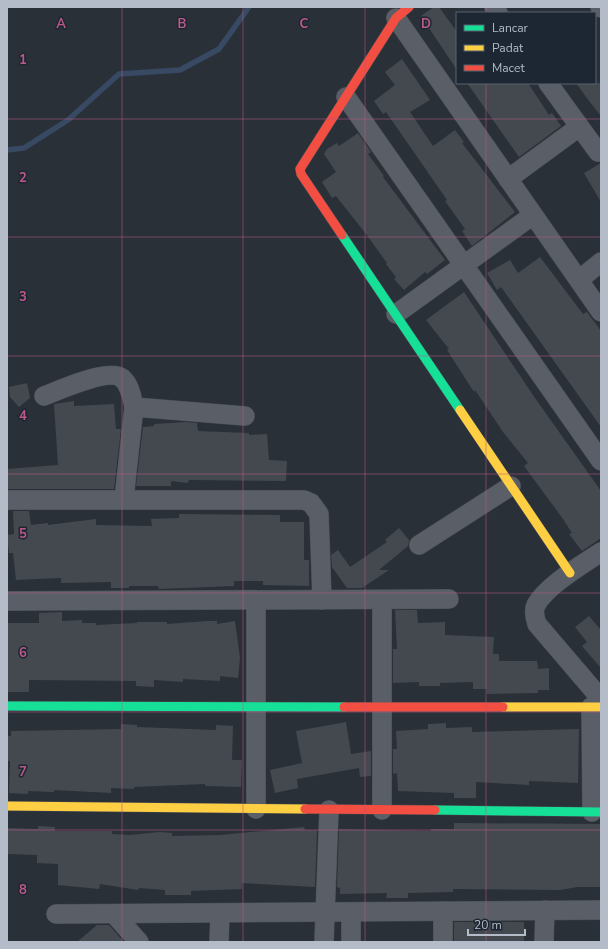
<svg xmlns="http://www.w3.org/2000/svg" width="608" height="949" font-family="'Nunito Sans',sans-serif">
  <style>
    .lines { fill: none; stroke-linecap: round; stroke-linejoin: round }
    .stream { stroke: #384963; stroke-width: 5.5 }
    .building { fill: #444950 }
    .street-casing { stroke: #484c53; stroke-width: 20 }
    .fast-casing { stroke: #484c53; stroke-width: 10 }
    .slow-casing { stroke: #484c53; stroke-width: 10 }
    .jam-casing { stroke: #484c53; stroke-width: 10 }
    .street { stroke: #5a5e66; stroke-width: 19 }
    .fast { stroke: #16e098; stroke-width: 9 }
    .slow { stroke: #ffcf43; stroke-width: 9 }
    .jam { stroke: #f24e42; stroke-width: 9 }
    .grid { fill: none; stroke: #bc5a87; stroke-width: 1; stroke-opacity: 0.55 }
    .grid-label { font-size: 13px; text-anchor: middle; font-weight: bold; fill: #bc5a87; stroke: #1d2633; stroke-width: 3; stroke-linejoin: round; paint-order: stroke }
  </style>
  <rect width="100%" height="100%" fill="#2a3038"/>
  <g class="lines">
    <!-- stream -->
    <path class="stream" d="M7,150L24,148L68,120L119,74L180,70L219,49L249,7"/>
  </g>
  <!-- building -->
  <g class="building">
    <path d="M434,7H439L457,32V70L421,16Z"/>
    <path d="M402,59L430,100L410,112L433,146L455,130L464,142L462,143L515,212L472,246L462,231L465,229L445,201L447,200L386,112L383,114L374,101L395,85L385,72Z"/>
    <path d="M467,83H528L549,115L552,113L561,126L519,157Z"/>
    <path d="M576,83H601V116L586,97Z"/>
    <path d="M358,133L371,152L368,154L384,176L383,177L445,260L427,274L425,272L404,290L394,279L396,277L386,264L387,263L366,234L336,196L332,198L322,182L336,172L324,154L327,149L337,143L339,146Z"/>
    <path d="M601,163V202L584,173Z"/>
    <path d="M540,257L583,314L587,312L601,331V427L501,287L497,290L487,273L510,260L518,273Z"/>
    <path d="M464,292L535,398L601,491V538L582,551L569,534L572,533L563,519L524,466L528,463L503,432L475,390L474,392L447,350L449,349L426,320Z"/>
    <path d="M27,383L30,398L19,407L10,397L9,387Z"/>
    <path d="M74,401V406L114,404L116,429H121L114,489H7V469L58,465L54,404Z"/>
    <path d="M186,422L197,423L198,431L249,433V435L267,434L269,460L287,461L286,481L189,480L188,483L171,481V486H136L143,427L154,426V424Z"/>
    <path d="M13,511H29L31,525L48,523V525L96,519V525L152,526L151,519L179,518V514L280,515V522H304V560H309V586L263,585V581H234V586L159,589L158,586H129V588H111V582L61,583V578L16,580L13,553H9L7,535L14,534Z"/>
    <path d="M399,528L409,540L408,546L379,570H389L362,588H347L332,567L331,555L338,550L350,567L387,542L385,540Z"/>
    <path d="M395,610H417L418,623L445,622V635L494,637L493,654H499V661H537L538,669L549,668V690H538V693L487,694V689H473V682L440,683V686H419V682L393,683V649H397Z"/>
    <path d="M62,612V621L82,620V623H96V625L137,623V622H167V624L207,621H217V624L235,621L240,658L238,678L220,676V681L183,679V682L154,680V687L136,686V681L29,680V692H7V623H39V613Z"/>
    <path d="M589,616L601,630V668L582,646L587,642L575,627Z"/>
    <path d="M346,722L351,754L371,751V776L360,777L359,768L297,779L298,788L275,793L270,770L302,763L296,731Z"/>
    <path d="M446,723V728L472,727V732L579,729L578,783L529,781V785L476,782V798H454V793L398,791L397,773L393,774V749H397L396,731L428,729V724Z"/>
    <path d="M121,724L137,725V727L216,730V725L233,726L232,760H242L241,787L205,786V784L134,787V789L111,788V793L54,790V792L28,791V794L9,793L10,761H7V736H11V731L121,729Z"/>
    <path d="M454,823L601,824V887H577L560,890L453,889V892L408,893V898H386L387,893L340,894V888L337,887L339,829L431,831V829H454Z"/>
    <path d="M38,826L55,827V831H112V834L130,835L159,832L172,833V836L220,835L304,827L305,830H317L315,887L242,883V889L191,891V895H165V890L139,888L138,890L100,884L99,889L58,885V864L37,863V855L7,854V828L38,829Z"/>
    <rect x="454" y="922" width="70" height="20"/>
    <path d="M97,925H109L124,942H77Z"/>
  </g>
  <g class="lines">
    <!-- street casing -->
    <g class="street-casing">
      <g id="street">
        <path d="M494,7L498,13"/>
        <path d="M600,7L601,8"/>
        <path d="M396,18L601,312"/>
        <path d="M548,83L598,152H601"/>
        <path d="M346,97L601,461"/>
        <path d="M508,179L579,127"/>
        <path d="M579,280L601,262"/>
        <path d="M396,314L533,215"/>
        <path d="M44,396C60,390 108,368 122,378C130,385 132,397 134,407L124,499"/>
        <path d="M134,407L245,416"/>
        <path d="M7,500H304L311,503L319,514L322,600"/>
        <path d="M419,545L511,486"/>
        <path d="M601,552C583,564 546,586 536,605C533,611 535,618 537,624L601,699"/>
        <path d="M256,600V809"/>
        <path d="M382,600V810"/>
        <path d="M7,601L449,599"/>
        <path d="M591,707L592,812"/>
        <path d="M443,911V942"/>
        <path d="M56,914L601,910"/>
        <path d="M114,914L139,942"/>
        <path d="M219,942L220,913"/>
        <path d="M324,942L329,810"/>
        <path d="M351,942V912"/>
        <path d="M544,942L545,910"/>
      </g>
    </g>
    <!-- fast casing -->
    <g class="fast-casing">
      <g id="fast">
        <path d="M342,235L460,410"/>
        <path d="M7,706L344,707"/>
        <path d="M435,810L601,812"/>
      </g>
    </g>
    <!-- slow casing -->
    <g class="slow-casing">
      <g id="slow">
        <path d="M460,410L570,573"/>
        <path d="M503,707H601"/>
        <path d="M7,806L305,809"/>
      </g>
    </g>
    <!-- jam casing -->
    <g class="jam-casing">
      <g id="jam">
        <path d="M342,235L301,174L300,169L396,18L409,7"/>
        <path d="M344,707H503"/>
        <path d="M305,809L435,810"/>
      </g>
    </g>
    <!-- street -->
    <use href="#street" class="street"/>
    <!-- fast -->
    <use href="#fast" class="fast"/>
    <!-- slow -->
    <use href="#slow" class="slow"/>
    <!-- jam -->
    <use href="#jam" class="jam"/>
  </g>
  <!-- grid -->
  <path class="grid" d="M122,7V942M243,7V942M365,7V942M486,7V13M486,83V942M7,119H601M7,237H601M7,356H601M7,474H601M7,593H601M7,712H601M7,830H601"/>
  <g class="grid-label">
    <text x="61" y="28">A</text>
    <text x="182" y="28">B</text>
    <text x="304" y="28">C</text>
    <text x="426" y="28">D</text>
    <text x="23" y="64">1</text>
    <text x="23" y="182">2</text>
    <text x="23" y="301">3</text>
    <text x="23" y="420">4</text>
    <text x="23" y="538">5</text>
    <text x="23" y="657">6</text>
    <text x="23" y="776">7</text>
    <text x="23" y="894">8</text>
  </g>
  <!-- border -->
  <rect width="608" height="949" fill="none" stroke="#b4bcc9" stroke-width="16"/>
  <!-- legend -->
  <rect x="456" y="12" width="140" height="72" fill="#1d2633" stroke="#59626f"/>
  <rect x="464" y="25" width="20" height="6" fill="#16e098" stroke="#59626f"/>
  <text x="492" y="32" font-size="12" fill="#b4bcc9">Lancar</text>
  <rect x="464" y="45" width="20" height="6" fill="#ffcf43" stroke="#59626f"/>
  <text x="492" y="52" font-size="12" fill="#b4bcc9">Padat</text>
  <rect x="464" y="65" width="20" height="6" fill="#f24e42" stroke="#59626f"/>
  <text x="492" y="72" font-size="12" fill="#b4bcc9">Macet</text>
  <!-- scale -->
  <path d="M468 929v6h57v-6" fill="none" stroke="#b4bcc9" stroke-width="2"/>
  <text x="474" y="929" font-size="12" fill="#b4bcc9" stroke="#1d2633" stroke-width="3" paint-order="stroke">20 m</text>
</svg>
